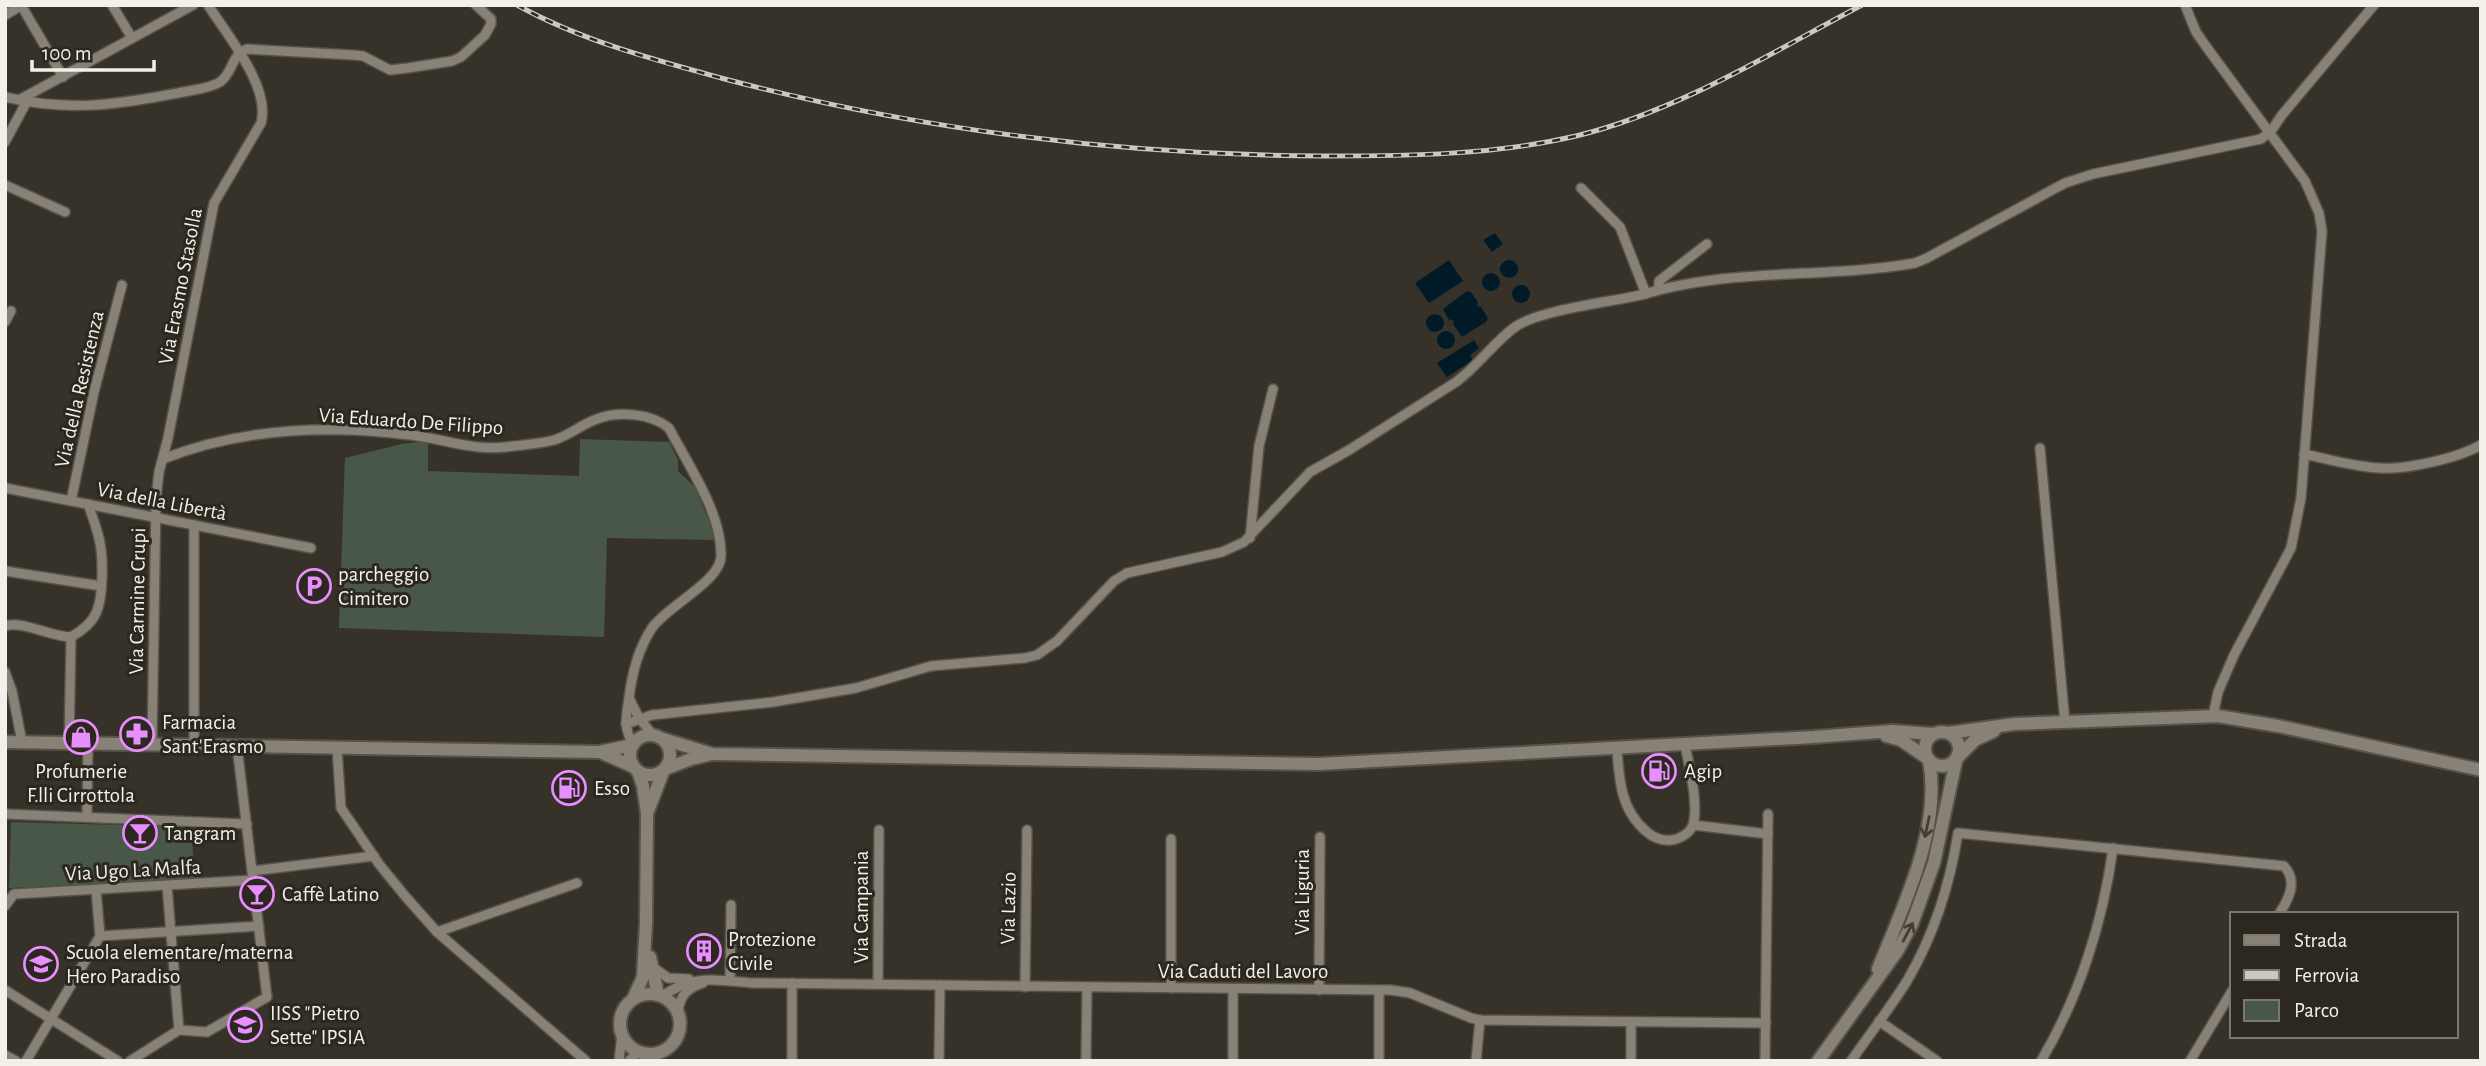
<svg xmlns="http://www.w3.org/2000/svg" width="2486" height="1066" font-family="'Alegreya Sans',sans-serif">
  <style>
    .green { fill: #485747 }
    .water { fill: #001b27 }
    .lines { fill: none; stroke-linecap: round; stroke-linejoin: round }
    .minor-casing { stroke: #555249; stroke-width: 12 }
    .secondary-casing { stroke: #555249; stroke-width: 16 }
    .minor { stroke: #878176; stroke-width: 9 }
    .secondary { stroke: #878176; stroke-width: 12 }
    .rail-casing { stroke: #cbc7c1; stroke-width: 5 }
    .rail { stroke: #2d281f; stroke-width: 2.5; stroke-dasharray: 8; stroke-linecap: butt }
    .oneway { stroke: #443e35 }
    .labels { text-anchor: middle; stroke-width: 6; stroke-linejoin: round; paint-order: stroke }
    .street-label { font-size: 21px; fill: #f3f0ea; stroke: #2d281f }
    .poi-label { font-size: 21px; fill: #f3f0ea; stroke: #2d281f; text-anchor: start }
  </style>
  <rect width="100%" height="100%" fill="#373229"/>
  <!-- green -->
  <g class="green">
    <path d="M580,439L669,442L678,460V471L695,487L717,540L607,538L604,637L339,628L345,458L402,444L428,441V471L579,476Z"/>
    <path d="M11,822L191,827L195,880L9,888Z"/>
  </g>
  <!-- water -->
  <g class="water">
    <path d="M1495,233L1503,244L1492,252L1483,240Z"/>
    <path d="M1449,260L1463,281L1429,303L1415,283Z"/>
    <circle cx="1509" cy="269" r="9"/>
    <circle cx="1491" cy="282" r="9"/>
    <circle cx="1521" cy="294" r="9"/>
    <path d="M1467,291L1471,292L1478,302L1477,306L1481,307L1488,318L1486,322L1462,337L1453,324L1454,321L1448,319L1443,309Z"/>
    <circle cx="1435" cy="323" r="9"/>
    <circle cx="1446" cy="340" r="9"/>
    <path d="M1474,340L1479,348L1470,355L1473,360L1447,377L1437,363Z"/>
  </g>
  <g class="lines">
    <!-- minor casing -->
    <g class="minor-casing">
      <g id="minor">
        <path d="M21,5L63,77"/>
        <path d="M112,5L132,38"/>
        <path d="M2185,5L2196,32L2205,45L2305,181L2319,213L2322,231L2301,498L2291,548L2234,655L2218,692L2213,716"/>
        <path d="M5,15L22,5"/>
        <path d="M5,97C69,112 115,105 178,93C191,90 209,89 220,82C233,73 231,55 247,49L353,55L363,56L390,70L408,68L452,61L461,57L485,35L491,24V19L476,5"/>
        <path d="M19,100L193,5"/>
        <path d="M5,142L27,101"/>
        <path d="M5,185L65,212"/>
        <path d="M1581,188L1620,227L1646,294"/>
        <path d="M1659,289V281L1707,244"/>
        <path d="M5,322L11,311"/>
        <path d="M2040,448L2065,723"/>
        <path d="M2304,454C2328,459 2355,467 2380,468C2406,470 2458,458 2481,445"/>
        <path d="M163,459C241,428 329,425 411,435C444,439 473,451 506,447C522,445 539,444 554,440C570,435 582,424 597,419C618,411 651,413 669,428C688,465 722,513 721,556C721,581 667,606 652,628C638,649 632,673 629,698C626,719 623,725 633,745"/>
        <path d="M5,488L311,548"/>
        <path d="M71,501L94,392L122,285"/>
        <path d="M194,525V746"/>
        <path d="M1250,538L1259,446L1273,389"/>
        <path d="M5,571L101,586"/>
        <path d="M5,626C22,620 51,637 71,637C98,622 101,607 102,578C103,545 99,535 88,504"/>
        <path d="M5,672L12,691L22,742"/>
        <path d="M629,698L639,718L653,735"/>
        <path d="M626,724L652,715L773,702L856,688L931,666L1025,658L1037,655L1057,641L1114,581L1127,573L1222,552L1244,542L1310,472L1349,450L1456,382C1478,366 1493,343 1515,327C1539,310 1610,302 1641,295C1730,267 1825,279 1915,263L1927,258L2065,183L2093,174L2261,139L2271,131L2282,115L2374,5"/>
        <path d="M69,743L71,637"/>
        <path d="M152,744L156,499L159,472L168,438L214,203L261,123C271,87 227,35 208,5"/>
        <path d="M337,748L341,808L379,864L405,896L437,932L586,1061"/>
        <path d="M1617,749C1619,780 1621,811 1647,832C1654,838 1663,841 1672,840C1680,839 1690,833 1693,825C1699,805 1689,765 1685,745"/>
        <path d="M5,814L247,824"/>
        <path d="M87,817L88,743"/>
        <path d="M1693,825L1768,834"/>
        <path d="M1171,839V988"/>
        <path d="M252,871L374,856"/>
        <path d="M167,886L179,1030"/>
        <path d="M5,906L14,894L253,880"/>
        <path d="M437,932L577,883"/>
        <path d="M100,936L259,926"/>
        <path d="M654,968L668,978L689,979"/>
        <path d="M730,981L731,905"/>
        <path d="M878,984L879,830"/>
        <path d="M1025,987L1027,830"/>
        <path d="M5,990L118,1061"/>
        <path d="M1319,990L1320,837"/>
        <path d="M1379,990V1061"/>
        <path d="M662,996C695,974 714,980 753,983L1391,990L1410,993L1471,1018L1480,1020L1766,1023"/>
        <path d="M678,1010C681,995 687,988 703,983"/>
        <path d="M1879,1021L1937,1061"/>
        <path d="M5,1055L16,1061"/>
        <path d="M26,1061L100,936L96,890"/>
        <path d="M130,1061L179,1030L207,1032L267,997L237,746"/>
        <path d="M619,1061L622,1034"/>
        <path d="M629,1061L638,1052"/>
        <path d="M792,1061V983"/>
        <path d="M939,1061L940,985"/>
        <path d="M1086,1061L1087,988"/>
        <path d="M1233,1061V989"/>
        <path d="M1476,1061L1480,1020"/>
        <path d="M1631,1061V1022"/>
        <path d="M1765,1061L1768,814"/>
        <path d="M1851,1061C1870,1034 1890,1008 1907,981C1934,935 1950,884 1958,833L2284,866C2298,881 2289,899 2279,914"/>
        <path d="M2041,1061C2079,997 2103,922 2113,848"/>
        <path d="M2190,1061L2232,991"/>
      </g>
    </g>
    <!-- secondary casing -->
    <g class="secondary-casing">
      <g id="secondary">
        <circle cx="1942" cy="749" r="17"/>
        <path d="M1948,733L2014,724L2218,716L2278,726L2481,770"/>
        <circle cx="650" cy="755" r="20"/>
        <path d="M1886,736L1901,740L1927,758"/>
        <path d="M663,739L712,754L1319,764L1814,737L1892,731L1934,734"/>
        <path d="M5,742L599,752L633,745"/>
        <path d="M600,752L634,767"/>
        <path d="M1958,757L1975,740L1994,731"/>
        <path d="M665,769L691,759L708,755"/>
        <path d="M648,811L663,772"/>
        <path d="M650,957L658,995"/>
        <path d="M1878,969C1903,906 1942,829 1929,760"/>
        <circle cx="650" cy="1024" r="30"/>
        <path d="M633,999L643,977L646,923L647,814L643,786L638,771"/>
        <path d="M1818,1061L1898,950L1912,924L1934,863L1956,761"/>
      </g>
    </g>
    <!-- minor -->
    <use href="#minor" class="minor"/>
    <!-- secondary -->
    <use href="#secondary" class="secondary"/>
    <!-- rail casing -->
    <g class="rail-casing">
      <path id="rail" d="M517,5C580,40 651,59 721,78C917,130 1122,155 1325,156C1409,156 1494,155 1576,136C1676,112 1771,53 1862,5"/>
    </g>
    <!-- rail -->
    <use href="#rail" class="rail"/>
  </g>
  <!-- one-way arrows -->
  <defs><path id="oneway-shaft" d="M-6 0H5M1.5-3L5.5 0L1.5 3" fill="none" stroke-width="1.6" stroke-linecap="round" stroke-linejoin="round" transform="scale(1.75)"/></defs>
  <g class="oneway">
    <use href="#oneway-shaft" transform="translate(1927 827) rotate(102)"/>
    <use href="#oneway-shaft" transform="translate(1908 932) rotate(-62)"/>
  </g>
  <!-- icons -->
  <defs>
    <g id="parking-ring" transform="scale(1.75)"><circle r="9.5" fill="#2d281f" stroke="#e88eff" stroke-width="1.5"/><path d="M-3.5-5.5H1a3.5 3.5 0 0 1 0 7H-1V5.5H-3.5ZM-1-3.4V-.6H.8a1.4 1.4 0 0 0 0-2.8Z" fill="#e88eff"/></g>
    <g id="pharmacy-ring" transform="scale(1.75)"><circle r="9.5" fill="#2d281f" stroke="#e88eff" stroke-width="1.5"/><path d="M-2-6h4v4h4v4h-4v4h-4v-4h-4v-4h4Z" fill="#e88eff"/></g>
    <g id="shop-ring" transform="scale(1.75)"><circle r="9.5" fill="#2d281f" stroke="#e88eff" stroke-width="1.5"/><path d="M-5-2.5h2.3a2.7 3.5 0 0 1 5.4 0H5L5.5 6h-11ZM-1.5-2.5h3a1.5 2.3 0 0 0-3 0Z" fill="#e88eff"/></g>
    <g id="fuel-ring" transform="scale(1.75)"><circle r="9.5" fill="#2d281f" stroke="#e88eff" stroke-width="1.5"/><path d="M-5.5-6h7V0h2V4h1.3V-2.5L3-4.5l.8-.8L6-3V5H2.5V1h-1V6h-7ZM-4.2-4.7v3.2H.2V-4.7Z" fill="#e88eff"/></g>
    <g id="bar-ring" transform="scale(1.75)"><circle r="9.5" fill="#2d281f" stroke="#e88eff" stroke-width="1.5"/><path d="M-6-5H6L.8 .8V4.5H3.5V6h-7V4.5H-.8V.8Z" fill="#e88eff"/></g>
    <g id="building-ring" transform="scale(1.75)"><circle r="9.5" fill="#2d281f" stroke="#e88eff" stroke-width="1.5"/><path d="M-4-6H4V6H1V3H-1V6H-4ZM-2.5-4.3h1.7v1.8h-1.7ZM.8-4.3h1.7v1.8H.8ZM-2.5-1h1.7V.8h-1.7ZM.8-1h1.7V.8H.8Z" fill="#e88eff"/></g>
    <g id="school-ring" transform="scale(1.75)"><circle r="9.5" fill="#2d281f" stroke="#e88eff" stroke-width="1.5"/><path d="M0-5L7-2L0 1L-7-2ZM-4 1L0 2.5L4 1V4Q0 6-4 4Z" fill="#e88eff"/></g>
  </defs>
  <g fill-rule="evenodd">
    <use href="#parking-ring" x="314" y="586"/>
    <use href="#pharmacy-ring" x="137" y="734"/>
    <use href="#shop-ring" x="81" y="737"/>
    <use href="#fuel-ring" x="1659" y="771"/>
    <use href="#fuel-ring" x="569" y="788"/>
    <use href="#bar-ring" x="140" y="833"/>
    <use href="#bar-ring" x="257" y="894"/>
    <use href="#building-ring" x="704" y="951"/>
    <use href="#school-ring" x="41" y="964"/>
    <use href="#school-ring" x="245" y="1025"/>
  </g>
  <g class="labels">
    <!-- street labels -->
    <g class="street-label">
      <text transform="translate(180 286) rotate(-79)" y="7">Via Erasmo Stasolla</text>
      <text transform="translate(79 389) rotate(-77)" y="7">Via della Resistenza</text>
      <text transform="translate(411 421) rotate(4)" y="7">Via Eduardo De Filippo</text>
      <text transform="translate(162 501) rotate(11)" y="7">Via della Libertà</text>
      <text transform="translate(137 601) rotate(-89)" y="7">Via Carmine Crupi</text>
      <text transform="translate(133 870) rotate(-3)" y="7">Via Ugo La Malfa</text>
      <text transform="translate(1302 892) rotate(-90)" y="7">Via Liguria</text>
      <text transform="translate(861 907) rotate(-90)" y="7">Via Campania</text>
      <text transform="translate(1008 908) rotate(-89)" y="7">Via Lazio</text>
      <text x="1243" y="978">Via Caduti del Lavoro</text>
    </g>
    <!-- poi labels -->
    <g class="poi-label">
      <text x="338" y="581">parcheggio<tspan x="338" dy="24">Cimitero</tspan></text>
      <text x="162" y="729">Farmacia<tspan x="162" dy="24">Sant'Erasmo</tspan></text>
      <text x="81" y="778" text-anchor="middle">Profumerie<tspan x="81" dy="24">F.lli Cirrottola</tspan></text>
      <text x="1684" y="778">Agip</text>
      <text x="594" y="795">Esso</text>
      <text x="164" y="840">Tangram</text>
      <text x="282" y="901">Caffè Latino</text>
      <text x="728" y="946">Protezione<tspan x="728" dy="24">Civile</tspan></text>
      <text x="66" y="959">Scuola elementare/materna<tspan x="66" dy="24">Hero Paradiso</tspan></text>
      <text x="270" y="1020">IISS "Pietro<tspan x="270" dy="24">Sette" IPSIA</tspan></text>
    </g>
  </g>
  <!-- border -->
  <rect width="2486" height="1066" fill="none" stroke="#f3f0ea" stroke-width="14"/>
  <!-- legend -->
  <rect x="2230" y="912" width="228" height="126" fill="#2d281f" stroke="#7c7870" stroke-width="2"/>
  <rect x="2244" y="935" width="35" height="10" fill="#878176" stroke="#7c7870" stroke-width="2"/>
  <text x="2294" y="947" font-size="21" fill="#f3f0ea">Strada</text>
  <rect x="2244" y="970" width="35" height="10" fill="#cbc7c1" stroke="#7c7870" stroke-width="2"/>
  <text x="2294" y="982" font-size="21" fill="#f3f0ea">Ferrovia</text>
  <rect x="2244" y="1000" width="35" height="21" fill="#485747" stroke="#7c7870" stroke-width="2"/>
  <text x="2294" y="1017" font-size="21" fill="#f3f0ea">Parco</text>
  <!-- scale -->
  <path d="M32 60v10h122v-10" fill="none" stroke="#f3f0ea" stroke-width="3.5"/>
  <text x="42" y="60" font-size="21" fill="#f3f0ea" stroke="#2d281f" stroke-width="5" paint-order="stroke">100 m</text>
</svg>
